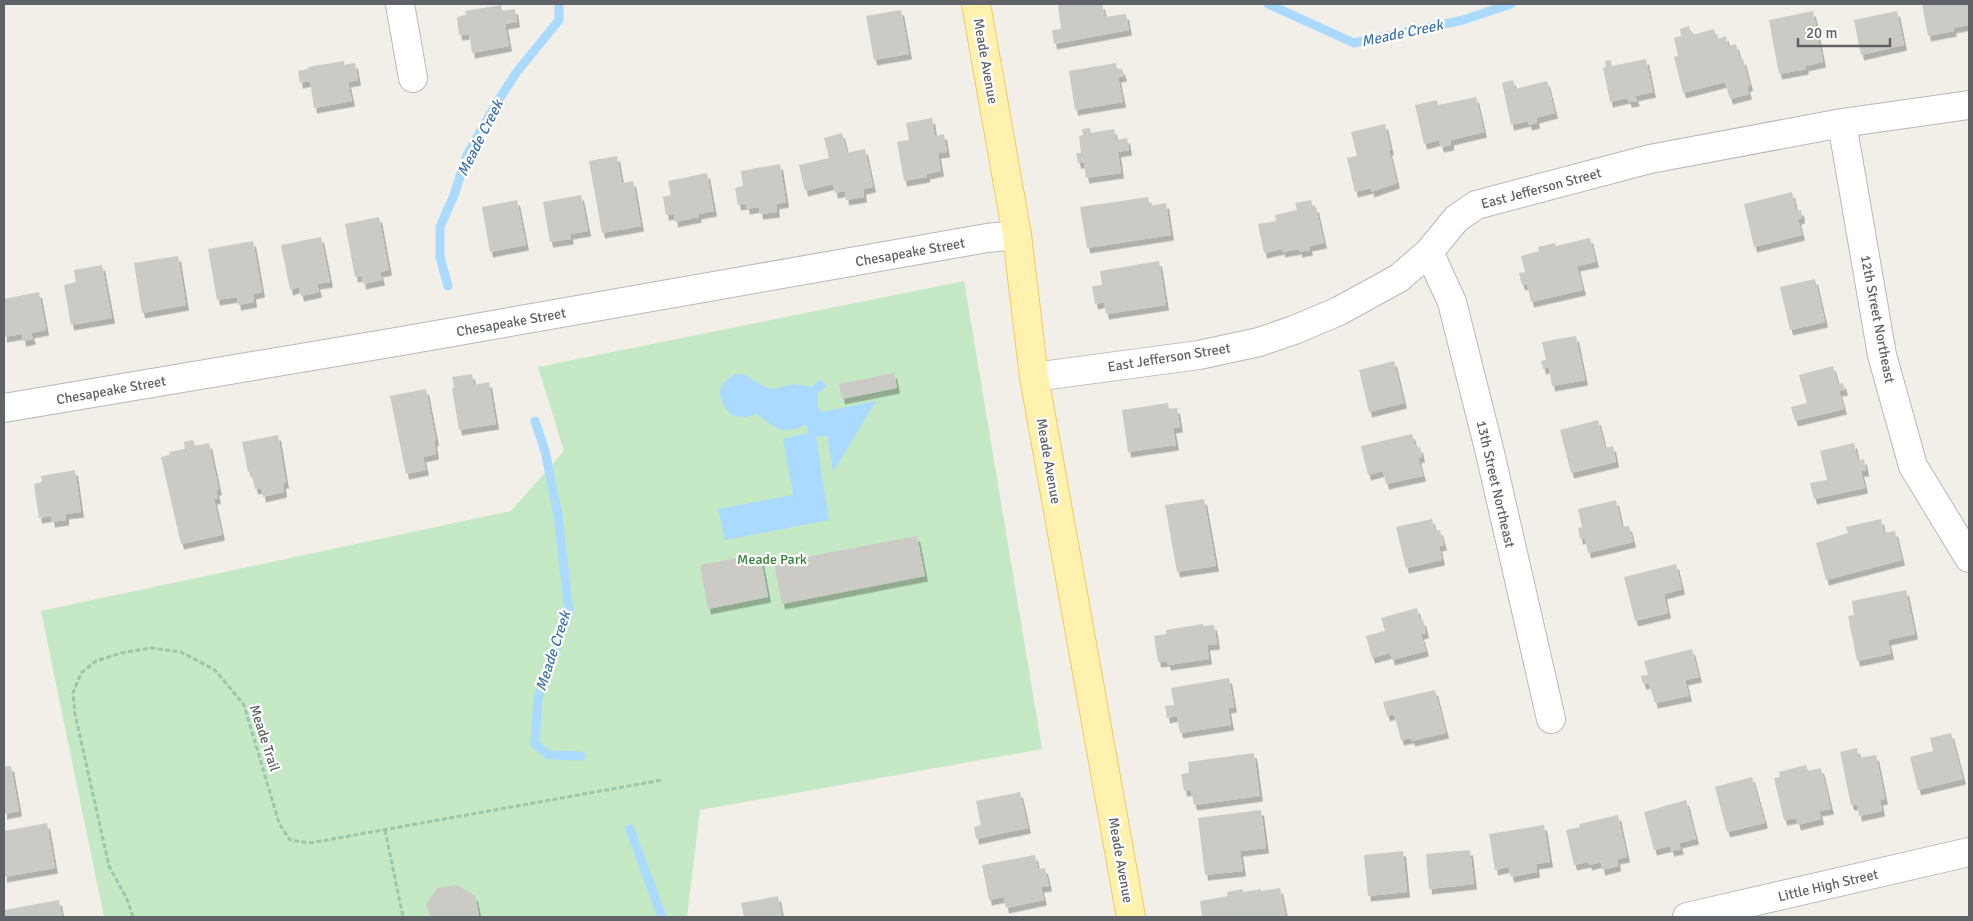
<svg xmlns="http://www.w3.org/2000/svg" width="1973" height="921" font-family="Signika,sans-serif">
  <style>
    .green { fill: #c5e8c5 }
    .water { fill: #aadaff }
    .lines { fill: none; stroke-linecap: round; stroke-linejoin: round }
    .stream { stroke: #aadaff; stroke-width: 9 }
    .building { fill: #cccac5; filter: url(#shadow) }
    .minor-casing { stroke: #b5b8bc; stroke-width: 30 }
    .major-casing { stroke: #f2c960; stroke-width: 30 }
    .path { stroke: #9cc7a9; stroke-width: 3; stroke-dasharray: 5 2.5; stroke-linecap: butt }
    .minor { stroke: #fff; stroke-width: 28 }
    .major { stroke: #fff2af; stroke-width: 28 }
    .labels { text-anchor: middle; stroke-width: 4.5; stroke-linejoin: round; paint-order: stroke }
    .street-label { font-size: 14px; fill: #5f6368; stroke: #fff }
    .park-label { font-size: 14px; fill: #348238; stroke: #fff }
    .water-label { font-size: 15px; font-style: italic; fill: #4174aa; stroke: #fff }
  </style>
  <defs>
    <filter id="shadow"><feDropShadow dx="3" dy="5.5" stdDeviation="0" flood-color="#0004"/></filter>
  </defs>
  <rect width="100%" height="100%" fill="#f1efe8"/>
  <!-- green -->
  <path class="green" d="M964,281L1042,749L700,810L687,917H104L41,611L511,511L564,451L538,367Z"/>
  <!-- water -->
  <path class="water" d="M736,374H743L765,387L773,389L794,384L812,387L820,379L827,386L818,393V408L822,412L876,401L833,472L827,436L816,437L829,520L725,540L718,509L793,495L783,439L807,433L808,428L805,425C800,427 794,430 789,430C777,432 766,420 757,414L747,417L733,416C717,400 713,387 736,374Z"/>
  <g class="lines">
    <!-- stream -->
    <g class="stream">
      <path d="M1268,4L1354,43L1463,20L1511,4"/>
      <path d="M448,286L440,257V227L454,195L467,155L496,104L516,73L559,20V4"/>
      <path d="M535,421L545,451L558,515L569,613L538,698L535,744L549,755L581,756"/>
      <path d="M630,829L662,917"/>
    </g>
  </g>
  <!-- building -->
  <g class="building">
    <path d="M1066,4H1102L1105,17L1126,14L1129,30L1054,44L1052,30L1061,29L1058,5Z"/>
    <path d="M1922,4H1968L1969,25L1953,28L1954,31L1928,36Z"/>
    <path d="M501,5L502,11L515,9L517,22L505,24L509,46L472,53L469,34L459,35L457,17L466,15L465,11Z"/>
    <path d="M901,10L909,54L874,60L866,16Z"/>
    <path d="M1813,11L1823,62L1805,66L1806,69L1779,74L1769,20Z"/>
    <path d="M1897,11L1904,45L1861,55L1854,20Z"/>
    <path d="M1689,26L1692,35L1714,29L1717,39L1726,36L1728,46L1736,44L1740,60L1743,59L1750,85L1747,87L1749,94L1730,99L1725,82L1683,93L1674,57L1678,56L1674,38L1681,36L1680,29Z"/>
    <path d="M1646,59L1653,92L1635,96L1637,101L1629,102L1627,98L1610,102L1603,68L1606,67L1605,61L1611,60L1612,66Z"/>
    <path d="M344,61V65L355,63L358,80L348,82L352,101L314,108L310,81L300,83L298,71L308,69V67Z"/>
    <path d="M1116,63L1117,69H1122L1124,76L1118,77L1123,102L1075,110L1069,71Z"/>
    <path d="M1513,80L1515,89L1547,81L1555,113L1536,118L1537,123L1529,125L1528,121L1511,125L1502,83Z"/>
    <path d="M1476,97L1484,132L1451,140V145L1441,147L1439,140L1424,144L1415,105L1437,100L1438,105Z"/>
    <path d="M932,118L935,136L944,134L947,152L938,153L941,171L927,174V177L904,181L897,142L909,140L906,123Z"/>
    <path d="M1385,124L1391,150H1389L1397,183L1371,192V188L1355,192L1347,158L1357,156L1351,132Z"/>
    <path d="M1090,128L1091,133L1114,129L1116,140L1127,138L1129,150L1118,152L1121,173L1086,178L1084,163H1078L1076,153H1081L1079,136L1083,135L1082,129Z"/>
    <path d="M842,133L847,153L865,149L873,187L863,189L864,197L846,200L845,191L835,193L833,184L805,191L799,165L829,158L824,138Z"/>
    <path d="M617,156L622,183L633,181L641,226L602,233L589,161Z"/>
    <path d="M780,164L786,202L776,204L777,212L760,214L759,207L747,209L746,204L738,205L735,188L743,186L741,171Z"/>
    <path d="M707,173L714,211L698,214L699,217L675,222L674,214L666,215L663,197L671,195L668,181Z"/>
    <path d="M1792,192L1796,211L1801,210L1802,218L1798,219L1802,235L1754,247L1744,204Z"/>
    <path d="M581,195L588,231L570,234L571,239L550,242L543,202Z"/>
    <path d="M1148,197L1150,206L1166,203L1171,235L1087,248L1080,207Z"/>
    <path d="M517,200L526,245L490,252L482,207Z"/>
    <path d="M1311,200L1313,207H1316L1324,243L1309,246L1310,250L1299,252V249L1282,252V249L1264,253L1258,224L1276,221L1275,215L1297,210L1295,203Z"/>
    <path d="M379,217L389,270L380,272L382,280L363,284L362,276L355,277L345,224Z"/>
    <path d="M321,237L330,282L317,284L319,292L301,296L299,287L290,290L281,245Z"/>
    <path d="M1590,238L1596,262L1577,266L1583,290L1531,302L1527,284L1522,285L1519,273L1525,272L1521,256L1539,251L1538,247L1555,243L1556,246Z"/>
    <path d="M253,241L262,292L253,294L254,302L238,305L237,297L217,300L208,249Z"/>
    <path d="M178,256L186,305L142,313L134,263Z"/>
    <path d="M1159,261L1166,305L1106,314L1104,302L1095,304L1092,286L1102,285L1100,271Z"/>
    <path d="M102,265L112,318L71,325L64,285L76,282L74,270Z"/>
    <path d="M1815,279L1825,322L1790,330L1780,287Z"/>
    <path d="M39,292L46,330L31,333L33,339L23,341L22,334L4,337V299Z"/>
    <path d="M1576,336L1585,380L1552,386L1549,367L1543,369L1541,361L1546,360L1542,342Z"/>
    <path d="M1394,361L1404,403L1369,412L1359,370Z"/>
    <path d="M1833,366L1838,384L1843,383L1845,390L1839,391L1844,409L1795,421L1791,407L1807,403L1799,375Z"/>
    <path d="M894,373L897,388L842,399L839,384Z"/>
    <path d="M472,374L474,385L489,382L496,424L459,430L452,388L454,387L452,377Z"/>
    <path d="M426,389L436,440L434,441L436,454L423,457L426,470L406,474L390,396Z"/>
    <path d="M1168,403L1169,409L1177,408L1180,427L1173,428L1176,445L1128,452L1122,410Z"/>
    <path d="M1598,420L1605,448L1613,446L1616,462L1571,473L1560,430Z"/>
    <path d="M1412,434L1416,448L1420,447L1422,457L1418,458L1423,476L1386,484L1383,471L1368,475L1361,446Z"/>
    <path d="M278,435L286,483H283L284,492L263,497L261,488L255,489L251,471L248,472L242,442Z"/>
    <path d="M193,440L195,446L209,443L219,490H216L218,498L214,499L222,535L181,544L161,457L170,455L169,452L185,449L184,442Z"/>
    <path d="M1854,443L1858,461L1864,459L1866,471H1861L1865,488L1814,499L1810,483L1827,480L1820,451Z"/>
    <path d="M75,470L81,512L66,514V520L52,522L51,516L39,518L34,484L42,482L41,476Z"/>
    <path d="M1204,499L1216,566L1177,572L1165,505Z"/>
    <path d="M1616,500L1622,527L1629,526L1633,542L1588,553L1585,538L1580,539L1578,528L1582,527L1578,509Z"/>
    <path d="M1432,519L1435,531L1440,530L1444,545L1439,546L1442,560L1406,568L1396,527Z"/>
    <path d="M1881,519L1884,533L1895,531L1902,560L1826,580L1816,543L1848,533L1846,527Z"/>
    <path d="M917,536L925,576L782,604L774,563Z"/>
    <path d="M760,554L768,597L708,609L700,565Z"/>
    <path d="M1676,564L1682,589L1664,594L1668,613L1635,621L1624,577Z"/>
    <path d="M1906,590L1915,634L1888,640L1891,654L1857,661L1848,616L1854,615L1852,601Z"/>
    <path d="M1417,608L1420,621L1423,620L1426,633L1421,634L1426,651L1392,660L1390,653L1372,658L1366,636L1385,631L1381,618Z"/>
    <path d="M1203,624V626L1214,625L1217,644L1207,645L1209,659L1168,665L1167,661L1158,662L1154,636L1166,634V630Z"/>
    <path d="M1692,649L1699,677L1685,680L1689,696L1655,703L1649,683L1643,684L1641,676L1648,675L1644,661Z"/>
    <path d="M1229,678L1234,707L1228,708L1231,725L1180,733L1177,716L1167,718L1165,706L1174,705L1171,688Z"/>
    <path d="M1435,690L1446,733L1412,741L1411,738L1401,740L1394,714L1387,716L1383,702Z"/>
    <path d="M1951,733L1963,779L1918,790L1910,757L1933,751L1930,738Z"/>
    <path d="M1857,748L1859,758L1876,755L1885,799L1880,800L1882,811L1859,816L1857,805H1851L1840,752Z"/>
    <path d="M1254,753L1260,796L1194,805L1191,790L1184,791L1181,774L1189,773L1188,762Z"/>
    <path d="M1806,765L1808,771L1821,768L1831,809L1819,811L1821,819L1798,825L1796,818L1784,820L1774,778L1780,777L1779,772Z"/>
    <path d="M11,766L19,811L4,814V767Z"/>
    <path d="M1752,777L1765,823L1727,832L1715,787Z"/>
    <path d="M1020,792L1028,828L976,839L974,827L981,825L976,801Z"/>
    <path d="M1686,800L1696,839L1679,843L1681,849L1671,851L1670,846L1654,850L1644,812Z"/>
    <path d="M1261,810L1266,848L1240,851L1243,871L1205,875L1198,818Z"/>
    <path d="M1618,815L1627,857L1617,859L1618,866L1602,870L1601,862L1589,865L1588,862L1574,865L1566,830L1580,827L1579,824Z"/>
    <path d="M47,823L55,868L4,877V831Z"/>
    <path d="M1544,825L1550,862L1536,864L1537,872L1511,877L1509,867L1495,870L1489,834Z"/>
    <path d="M1470,850L1474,884L1429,889L1426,854Z"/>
    <path d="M1403,851L1407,892L1368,896L1364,855Z"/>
    <path d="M1035,855L1038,869L1045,868L1049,886L1041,887L1044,900L1006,908L1004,897L989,900L982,865Z"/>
    <path d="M457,885L475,896L479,915L477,917H431L426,905L437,888Z"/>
    <path d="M1280,888L1286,917H1202L1200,901L1228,896L1227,892L1243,889V892L1261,889V891Z"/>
    <path d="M778,896L782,917H744L741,903Z"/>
    <path d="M59,900L62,917H4V910Z"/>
  </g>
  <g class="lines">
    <!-- minor casing -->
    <g class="minor-casing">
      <g id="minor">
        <path d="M400,4L413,78"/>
        <path d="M1842,123L1882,355L1913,466L1969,558"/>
        <path d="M1429,252L1452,302L1490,453L1551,719"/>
        <path d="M1034,377L1199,355L1259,342L1294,330L1339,311L1399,278L1429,252L1456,219L1476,205L1650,159L1842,123L1969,105"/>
        <path d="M4,408L396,342L987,238L1017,235"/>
        <path d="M1687,917L1969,852"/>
      </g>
    </g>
    <!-- major casing -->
    <g class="major-casing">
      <path id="major" d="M976,4L1017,235L1034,377L1131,917"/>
    </g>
    <!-- path -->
    <g class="path">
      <path d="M385,830L403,917"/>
      <path d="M133,917L127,899L109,866L75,714L73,693L81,673L96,661L121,653L151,648L181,652L215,670L244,705L279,823L290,840L310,843L662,780"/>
    </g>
    <!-- minor -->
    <use href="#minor" class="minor"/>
    <!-- major -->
    <use href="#major" class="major"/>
  </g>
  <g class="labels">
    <!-- street labels -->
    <g class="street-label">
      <text transform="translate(986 61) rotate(80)" y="5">Meade Avenue</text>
      <text transform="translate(1541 188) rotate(-15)" y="5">East Jefferson Street</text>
      <text transform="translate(910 252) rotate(-10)" y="5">Chesapeake Street</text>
      <text transform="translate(1878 319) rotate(79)" y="5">12th Street Northeast</text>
      <text transform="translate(511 322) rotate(-10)" y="5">Chesapeake Street</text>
      <text transform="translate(1169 357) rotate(-9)" y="5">East Jefferson Street</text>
      <text transform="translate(111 390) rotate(-10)" y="5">Chesapeake Street</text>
      <text transform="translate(1049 461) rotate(80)" y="5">Meade Avenue</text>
      <text transform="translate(1496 484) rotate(77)" y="5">13th Street Northeast</text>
      <text transform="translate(265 738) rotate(72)" y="5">Meade Trail</text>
      <text transform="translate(1121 860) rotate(80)" y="5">Meade Avenue</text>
      <text transform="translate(1828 885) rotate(-13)" y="5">Little High Street</text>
    </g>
    <!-- park labels -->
    <g class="park-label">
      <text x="772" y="564">Meade Park</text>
    </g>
    <!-- water labels -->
    <g class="water-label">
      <text transform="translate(1402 33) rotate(-12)" y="5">Meade Creek</text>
      <text transform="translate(480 138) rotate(-63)" y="5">Meade Creek</text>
      <text transform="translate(553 651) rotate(-72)" y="5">Meade Creek</text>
    </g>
  </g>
  <!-- border -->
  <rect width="1973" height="921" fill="none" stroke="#5f6368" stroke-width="10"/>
  <!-- scale -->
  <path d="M1798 38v8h92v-8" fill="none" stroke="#5f6368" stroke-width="2.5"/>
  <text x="1806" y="38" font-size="15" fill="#5f6368" stroke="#ffffff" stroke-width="4" paint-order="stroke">20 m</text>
</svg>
